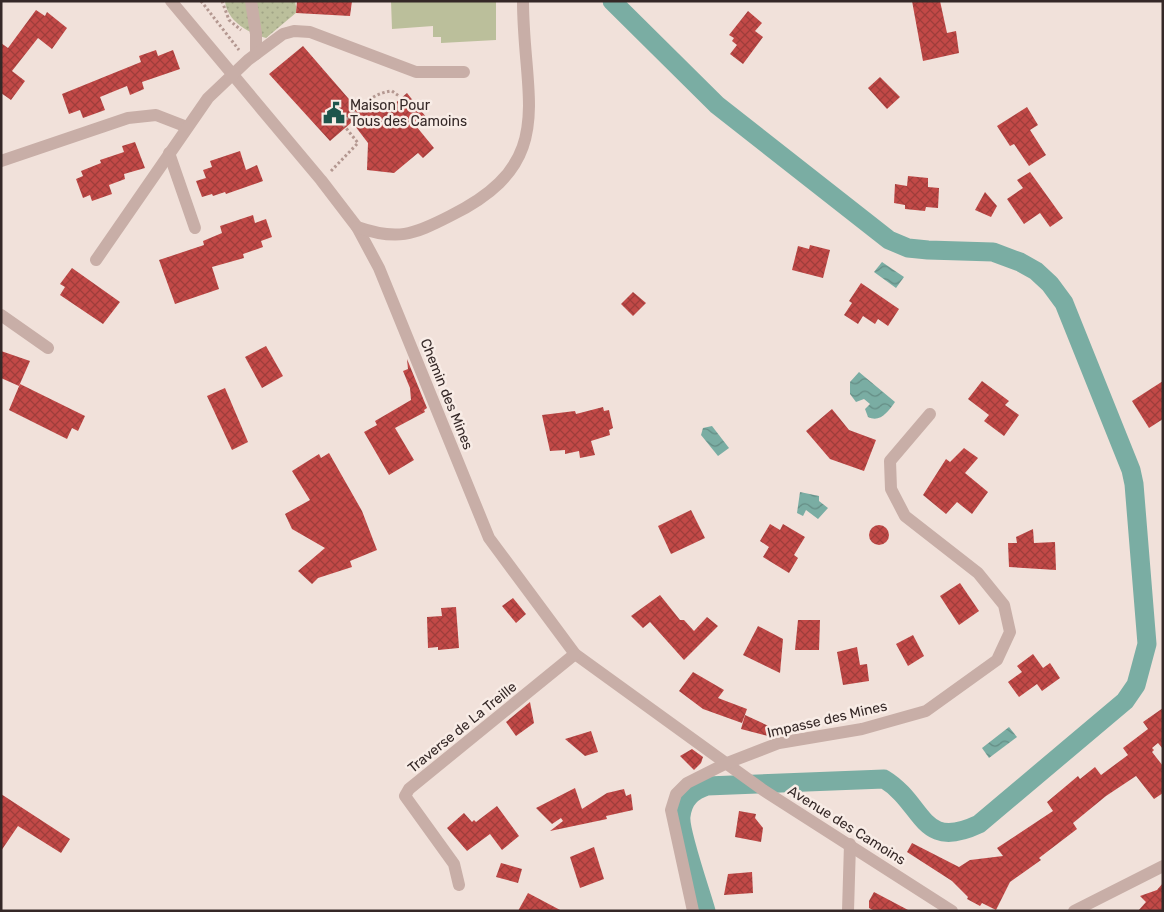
<svg xmlns="http://www.w3.org/2000/svg" width="1164" height="912" font-family="Rubik,sans-serif">
  <style>
    .park { fill: url(#park-dots) }
    .garden { fill: #bbbf9b }
    .water { fill: url(#water-waves) }
    .lines { fill: none; stroke-linecap: round; stroke-linejoin: round }
    .canal { stroke: #7aada3; stroke-width: 19 }
    .building { fill: url(#building-cross-hatch) }
    .path { stroke: #b49891; stroke-width: 3; stroke-dasharray: 2.5 2.5; stroke-linecap: butt }
    .minor { stroke: #c8aea7; stroke-width: 12 }
    .labels { text-anchor: middle; stroke-width: 5; stroke-linejoin: round; paint-order: stroke }
    .poi-label { font-size: 14px; fill: #352827; stroke: #f8ece6; text-anchor: start }
    .street-label { font-size: 14px; fill: #352827; stroke: #f8ece6 }
  </style>
  <defs>
    <pattern id="park-dots" width="8" height="8" patternUnits="userSpaceOnUse" patternTransform="scale(1.25)"><rect width="8" height="8" fill="#bbbf9b"/><path d="M2 2h.1M6 6h.1" fill="none" stroke="#a1a486" stroke-width="1.8" stroke-linecap="round"/></pattern>
    <pattern id="water-waves" width="16" height="10" patternUnits="userSpaceOnUse" patternTransform="scale(1.25)"><rect width="16" height="10" fill="#7aada3"/><path d="M0 5q4-4 8 0t8 0" fill="none" stroke="#658d85"/></pattern>
    <pattern id="building-cross-hatch" width="8" height="8" patternUnits="userSpaceOnUse" patternTransform="scale(1.25)"><rect width="8" height="8" fill="#c24947"/><path d="M0 0l8 8M0 8l8-8" fill="none" stroke="#9e3d3b"/></pattern>
  </defs>
  <rect width="100%" height="100%" fill="#f1e1da"/>
  <!-- park -->
  <path class="park" d="M225,1H295L297,12L266,38C248,33 227,21 225,1Z"/>
  <!-- garden -->
  <path class="garden" d="M391,1H496V40L441,43V37H433V26L392,29Z"/>
  <!-- water -->
  <g class="water">
    <path d="M882,262L904,277L896,288L874,272Z"/>
    <path d="M859,372L895,402C888,412 880,423 868,417L865,409L870,404L864,399L856,402L850,394V382Z"/>
    <path d="M712,426L729,448L718,456L701,435L703,428Z"/>
    <path d="M800,492L819,496V501L828,508L818,519L806,510L803,516L797,513Z"/>
    <path d="M1009,727L1017,737L989,758L982,748Z"/>
  </g>
  <g class="lines">
    <!-- canal -->
    <path class="canal" d="M612,1L717,105L889,240L908,248L928,250L993,252L1020,262L1036,271L1050,284L1064,303L1131,470L1134,484L1147,644L1136,685L1125,701L979,824C920,852 925,804 884,779L707,786C692,791 683,799 681,816C679,830 701,893 706,911"/>
  </g>
  <!-- building -->
  <g class="building">
    <path d="M297,1H352L350,16L296,13Z"/>
    <path d="M912,1H940L947,33L956,31L959,53L923,61Z"/>
    <path d="M36,10L45,16L47,12L67,28L52,49L38,38L12,71L25,81L11,100L1,93V43L8,48Z"/>
    <path d="M748,11L762,23L755,31L763,37L743,64L730,54L737,45L732,41L734,38L729,35Z"/>
    <path d="M303,46L361,113L375,101L385,112L407,93L426,117L416,126L434,148L423,158L418,153L394,173L367,170L368,143L352,122L330,141L269,74Z"/>
    <path d="M156,50L158,56L173,50L180,69L142,82L144,89L130,95L127,86L100,97L105,110L83,118L80,110L69,114L62,94L141,62L139,56Z"/>
    <path d="M880,77L900,97L887,109L868,88Z"/>
    <path d="M1027,107L1038,125L1030,130L1046,155L1029,166L1014,144L1010,146L997,126Z"/>
    <path d="M135,142L145,168L124,174L125,179L109,185L112,194L92,201L90,195L83,198L76,179L83,176L81,171L101,163L100,160L124,152L122,146Z"/>
    <path d="M240,151L246,170L257,165L263,181L226,194L225,192L213,196L212,194L202,197L196,181L206,178L203,170L212,167L210,161Z"/>
    <path d="M1030,172L1063,218L1050,227L1040,213L1024,224L1007,199L1023,188L1017,180Z"/>
    <path d="M908,176L928,178V187L939,188L938,208L926,207L925,211L905,209V205L894,203L895,184L907,186Z"/>
    <path d="M985,192L997,206L991,217L975,210Z"/>
    <path d="M253,215L255,223L266,219L272,237L261,241L263,247L243,254L244,258L212,267L219,289L175,304L159,260L204,245L203,241L222,233L220,226Z"/>
    <path d="M810,245L830,250L823,278L792,270L798,246L809,249Z"/>
    <path d="M72,268L120,302L103,324L60,295L65,287L60,284Z"/>
    <path d="M861,283L899,309L888,326L878,319L875,324L863,316L858,324L844,315L852,303L849,301Z"/>
    <path d="M633,292L646,303L633,316L621,304Z"/>
    <path d="M266,346L283,376L262,388L245,357Z"/>
    <path d="M1,351L30,361L19,386L1,378Z"/>
    <path d="M407,359L427,408L424,410L425,412L395,428L414,460L389,475L364,432L377,425L375,421L411,400L410,388L403,371L408,369Z"/>
    <path d="M982,381L1009,401L1005,405L1019,415L1004,436L984,421L989,415L968,399Z"/>
    <path d="M1163,381V419L1149,428L1132,401Z"/>
    <path d="M20,384L85,416L78,431L72,428L67,439L9,410Z"/>
    <path d="M225,388L248,442L232,450L207,396Z"/>
    <path d="M603,407L604,411L609,410L613,428L609,430L610,435L591,441L595,455L580,458L579,451L565,454V450L550,451L542,415L575,411L576,414Z"/>
    <path d="M832,409L849,430L876,440L864,471L830,459L806,431Z"/>
    <path d="M964,448L978,458L965,473L988,492L972,514L957,502L946,514L923,495L946,459L950,462Z"/>
    <path d="M329,453L362,511L377,550L350,561L352,567L318,578L312,584L298,571L325,548L292,529L285,514L310,500L292,471L319,454L321,458Z"/>
    <path d="M691,510L705,538L671,554L658,526Z"/>
    <path d="M770,524L780,530L783,524L805,537L794,555L798,558L789,573L763,557L769,547L760,541Z"/>
    <circle cx="879" cy="535" r="10"/>
    <path d="M1033,529L1034,543L1055,542L1056,570L1009,567L1008,543H1017L1016,537Z"/>
    <path d="M960,583L979,611L959,625L940,596Z"/>
    <path d="M660,595L680,620H684L694,631L707,617L718,626L684,660L650,622L643,628L631,616Z"/>
    <path d="M513,598L526,614L516,623L502,606Z"/>
    <path d="M456,607L459,648L438,650V647L428,648L427,617L442,616L441,608Z"/>
    <path d="M798,620H820L819,650H795Z"/>
    <path d="M758,626L783,639L780,673L743,655Z"/>
    <path d="M913,635L924,656L908,666L896,644Z"/>
    <path d="M857,647L860,665L867,664L869,681L843,685L837,652Z"/>
    <path d="M1033,654L1043,668L1050,663L1060,678L1042,691L1037,684L1019,697L1008,682L1022,672L1017,666Z"/>
    <path d="M693,672L724,690L718,698L747,709L742,723L703,709L679,691Z"/>
    <path d="M530,702L534,723L516,736L506,722Z"/>
    <path d="M1163,708V749L1158,743L1152,748L1154,750L1152,752L1163,766V793L1154,799L1136,776L1106,796L1073,823L1077,829L1039,858L1041,860L1010,882L996,910L982,903L980,906L967,899L968,897L952,881L907,852L912,843L959,867L970,860L1003,856L997,848L1053,811L1047,802L1078,776L1080,779L1095,767L1101,775L1128,755L1123,748L1148,729L1143,722Z"/>
    <path d="M745,715L786,734H785L772,737L741,729Z"/>
    <path d="M591,731L598,752L585,756L565,739Z"/>
    <path d="M692,749L703,757L701,763L694,770L680,756Z"/>
    <path d="M575,788L582,809L607,793L624,789L626,796L631,794L633,810L606,816L607,819L550,831L563,821L561,818L552,824L536,808Z"/>
    <path d="M1,794L70,839L61,853L18,826L1,851Z"/>
    <path d="M497,806L519,836L502,850L490,834L467,851L447,828L464,813L472,822L474,820L476,822Z"/>
    <path d="M739,811L756,814L755,818L763,828L761,842L735,837Z"/>
    <path d="M594,847L604,879L580,888L570,857Z"/>
    <path d="M501,863L522,869L518,883L496,877Z"/>
    <path d="M752,872L753,893L724,895L728,874Z"/>
    <path d="M1163,883V911H1138L1146,902L1140,896L1157,890Z"/>
    <path d="M874,892L910,911H875L869,908V901Z"/>
    <path d="M528,893L562,911H518Z"/>
  </g>
  <g class="lines">
    <!-- path -->
    <g class="path">
      <path d="M201,1L239,50"/>
      <path d="M222,1L229,20L241,30"/>
      <path d="M331,171L358,143L342,123C357,110 371,93 392,91L399,96"/>
    </g>
    <!-- minor -->
    <g class="minor">
      <path d="M171,1L321,180L357,227L379,268L489,538L575,654L763,790L952,911"/>
      <path d="M251,1L256,34V54"/>
      <path d="M169,153L195,228"/>
      <path d="M1,161L128,118L156,115L187,127"/>
      <path d="M357,227C397,241 413,235 450,216C560,162 523,100 523,1"/>
      <path d="M96,260L208,98L248,60L283,34L294,31L310,32L416,72H464"/>
      <path d="M1,315L48,348"/>
      <path d="M459,885L454,864L405,796L409,789L575,654"/>
      <path d="M693,911L671,810L676,794L687,783L727,763L779,743L862,729L926,711L997,660L1010,632L1004,605L978,573L905,516L891,489L890,461L930,414"/>
      <path d="M848,911L850,844"/>
      <path d="M1074,911L1163,866"/>
    </g>
  </g>
  <!-- icons -->
  <defs>
    <g id="civic-bare" transform="scale(1.725)"><path d="M-.6-6.5H3V-4.5H.6V-3L4-1V1h2V6H-6V1h2V-1L-.6-3ZM-1.2 2.5V6h2.4V2.5Z" fill="#1e554c" stroke="#f8ece6" stroke-width="2.5" paint-order="stroke"/></g>
  </defs>
  <g fill-rule="evenodd">
    <use href="#civic-bare" x="334" y="113"/>
  </g>
  <g class="labels">
    <!-- poi labels -->
    <g class="poi-label">
      <text x="350" y="110">Maison Pour<tspan x="350" dy="16">Tous des Camoins</tspan></text>
    </g>
    <!-- street labels -->
    <g class="street-label">
      <text transform="translate(447 394) rotate(68)" y="5">Chemin des Mines</text>
      <text transform="translate(827 719) rotate(-13)" y="5">Impasse des Mines</text>
      <text transform="translate(462 727) rotate(-39)" y="5">Traverse de La Treille</text>
      <text transform="translate(847 825) rotate(32)" y="5">Avenue des Camoins</text>
    </g>
  </g>
  <!-- border -->
  <rect width="1164" height="912" fill="none" stroke="#352827" stroke-width="5"/>
</svg>
